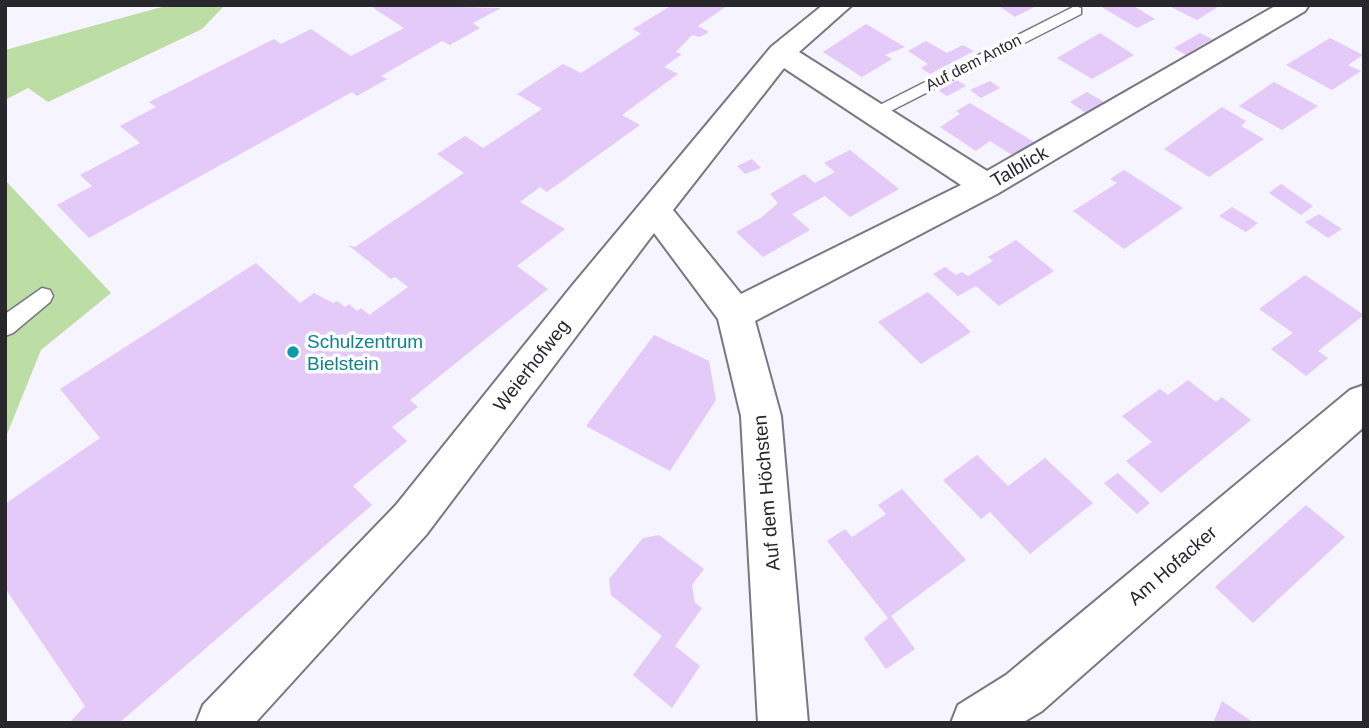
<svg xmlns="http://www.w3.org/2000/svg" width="1369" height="728" font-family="Arial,sans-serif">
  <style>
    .green { fill: #bcdda4 }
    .building { fill: #e3caf9 }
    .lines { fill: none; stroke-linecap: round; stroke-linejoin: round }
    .lane-casing { stroke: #797781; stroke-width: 3 }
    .street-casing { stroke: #797781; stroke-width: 4 }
    .lane { fill: #fff; fill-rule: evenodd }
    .street { fill: #fff; fill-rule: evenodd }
    .culture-dot { fill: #0f9aa8; stroke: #fff; stroke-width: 2.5 }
    .labels { text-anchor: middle; stroke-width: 7; stroke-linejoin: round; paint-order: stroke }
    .far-street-label { font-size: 16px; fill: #28272b; stroke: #fff }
    .street-label { font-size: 19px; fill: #28272b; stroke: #fff }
    .culture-label { font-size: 19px; fill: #0d838f; stroke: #fff; text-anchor: start }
  </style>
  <rect width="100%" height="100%" fill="#f6f4ff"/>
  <!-- green -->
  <g class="green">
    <path d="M169,5H225L202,29L48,102L28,88L5,100V50Z"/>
    <path d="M5,180L111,293L41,350L5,439Z"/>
  </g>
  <!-- building -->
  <g class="building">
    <path d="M369,5L501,8L473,23L480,28L450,45L442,41L381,76L387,79L357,96L352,92L89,238L57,205L92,186L80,175L140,143L120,126L156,107L149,102L274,39L281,44L311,29L351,56L404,28Z"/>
    <path d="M672,5H728L698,26L709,32L700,37L692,35L676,52L682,54L664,67L678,74L622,115L640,125L547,192L540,187L520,202L565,229L517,266L548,289L410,400L418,407L392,427L407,441L353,486L372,505L119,723H69L85,706L5,588V504L100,438L60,389L256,263L300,303L314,293L333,303L337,301L345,307L349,304L357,311L361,308L369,315L408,287L395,277L391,279L348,245L355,247L464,173L437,154L465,136L483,148L542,109L517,94L563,64L581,73L641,34L633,29Z"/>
    <path d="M997,5H1038L1015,17Z"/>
    <path d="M1098,5H1132L1155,19L1137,28Z"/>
    <path d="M1167,5H1221L1197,20Z"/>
    <path d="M866,24L905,47L885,55L892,59L862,77L823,52Z"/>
    <path d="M1100,33L1134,55L1092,79L1057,58Z"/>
    <path d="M1200,33L1212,39L1186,55L1174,48Z"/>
    <path d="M1330,38L1363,55L1348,65L1361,71L1332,90L1286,65Z"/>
    <path d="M926,41L947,53L963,45L974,51L930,74L921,68L928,64L908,51Z"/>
    <path d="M957,80L966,86L947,96L938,90Z"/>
    <path d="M990,81L1000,88L981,98L970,90Z"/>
    <path d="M1274,82L1318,106L1282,130L1239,106Z"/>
    <path d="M1087,92L1104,102L1086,113L1070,102Z"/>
    <path d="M970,103L1011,128L1034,142L1012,155L990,141L976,151L940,127L960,114L956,111Z"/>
    <path d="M1222,107L1246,121L1241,126L1264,139L1209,177L1164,149Z"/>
    <path d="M850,150L899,189L850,217L825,196L792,214L810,230L763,257L736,232L762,217L778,203L770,194L804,174L815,183L835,172L824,163Z"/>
    <path d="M752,159L761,168L745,174L737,166Z"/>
    <path d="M1124,170L1183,208L1124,249L1073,211L1117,183L1110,179Z"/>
    <path d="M1281,184L1313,206L1301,215L1269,193Z"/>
    <path d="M1232,207L1258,223L1246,232L1219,216Z"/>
    <path d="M1319,214L1342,229L1328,238L1305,222Z"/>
    <path d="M1016,240L1054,271L999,306L976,286L958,296L933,274L945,267L956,275L962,272L968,276L993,261L988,257Z"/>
    <path d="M1305,275L1364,315L1318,351L1328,358L1306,376L1271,349L1293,333L1259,309Z"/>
    <path d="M928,292L971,332L921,364L878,322Z"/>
    <path d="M654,335L709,361L716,400L670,471L586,426Z"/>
    <path d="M1188,380L1216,402L1222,397L1251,420L1161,493L1126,461L1152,442L1122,416L1160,389L1168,395Z"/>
    <path d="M977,455L1008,486L1045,458L1093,503L1030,554L990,512L981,519L943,480Z"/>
    <path d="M1118,473L1150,503L1137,514L1104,483Z"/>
    <path d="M902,489L966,560L891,616L915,649L886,669L864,638L888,618L827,541L845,529L852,537L886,514L878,505Z"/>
    <path d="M1306,505L1345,537L1253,623L1215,587Z"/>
    <path d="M659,535L704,569L692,585L695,603L702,608L675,646L700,666L672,708L633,675L662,636L611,595L609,579L643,538Z"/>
    <path d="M1222,701L1254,723H1213Z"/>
  </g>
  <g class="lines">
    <!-- lane casing -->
    <g class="lane-casing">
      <g id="lane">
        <path d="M1075,6L1081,8V14L877,118L871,120L862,114Z"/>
        <path d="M42,288L50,290L53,296L50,302L13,333L5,336V314Z"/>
      </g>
    </g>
    <!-- street casing -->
    <g class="street-casing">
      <g id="street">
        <path d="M823,5H852L799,52L987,171L1277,5H1309L1305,11L997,194L755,321L781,416L808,723H758L741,416L718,319L654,233L426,535L255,723H196L203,705L396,505L571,287L771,47ZM784,68L961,185L741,294L673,210Z"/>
        <path d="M1364,385V427L1042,711L1022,723H951L958,705L1006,675L1350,390Z"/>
      </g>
    </g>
    <!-- lane -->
    <use href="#lane" class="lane"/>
    <!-- street -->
    <use href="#street" class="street"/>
  </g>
  <!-- markers -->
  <circle class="culture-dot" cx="293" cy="352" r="7"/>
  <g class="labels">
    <!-- far-street labels -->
    <g class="far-street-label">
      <text transform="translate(973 62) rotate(-27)" y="6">Auf dem Anton</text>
    </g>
    <!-- street labels -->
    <g class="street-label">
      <text transform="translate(1019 166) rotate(-30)" y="7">Talblick</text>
      <text transform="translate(531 365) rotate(-52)" y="7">Weierhofweg</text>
      <text transform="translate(766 493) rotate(-95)" y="7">Auf dem Höchsten</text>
      <text transform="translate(1172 565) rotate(-41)" y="7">Am Hofacker</text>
    </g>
    <!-- culture labels -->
    <g class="culture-label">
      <text x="307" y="348">Schulzentrum<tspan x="307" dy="22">Bielstein</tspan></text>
    </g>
  </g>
  <!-- border -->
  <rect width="1369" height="728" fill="none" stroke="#28272b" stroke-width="14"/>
</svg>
